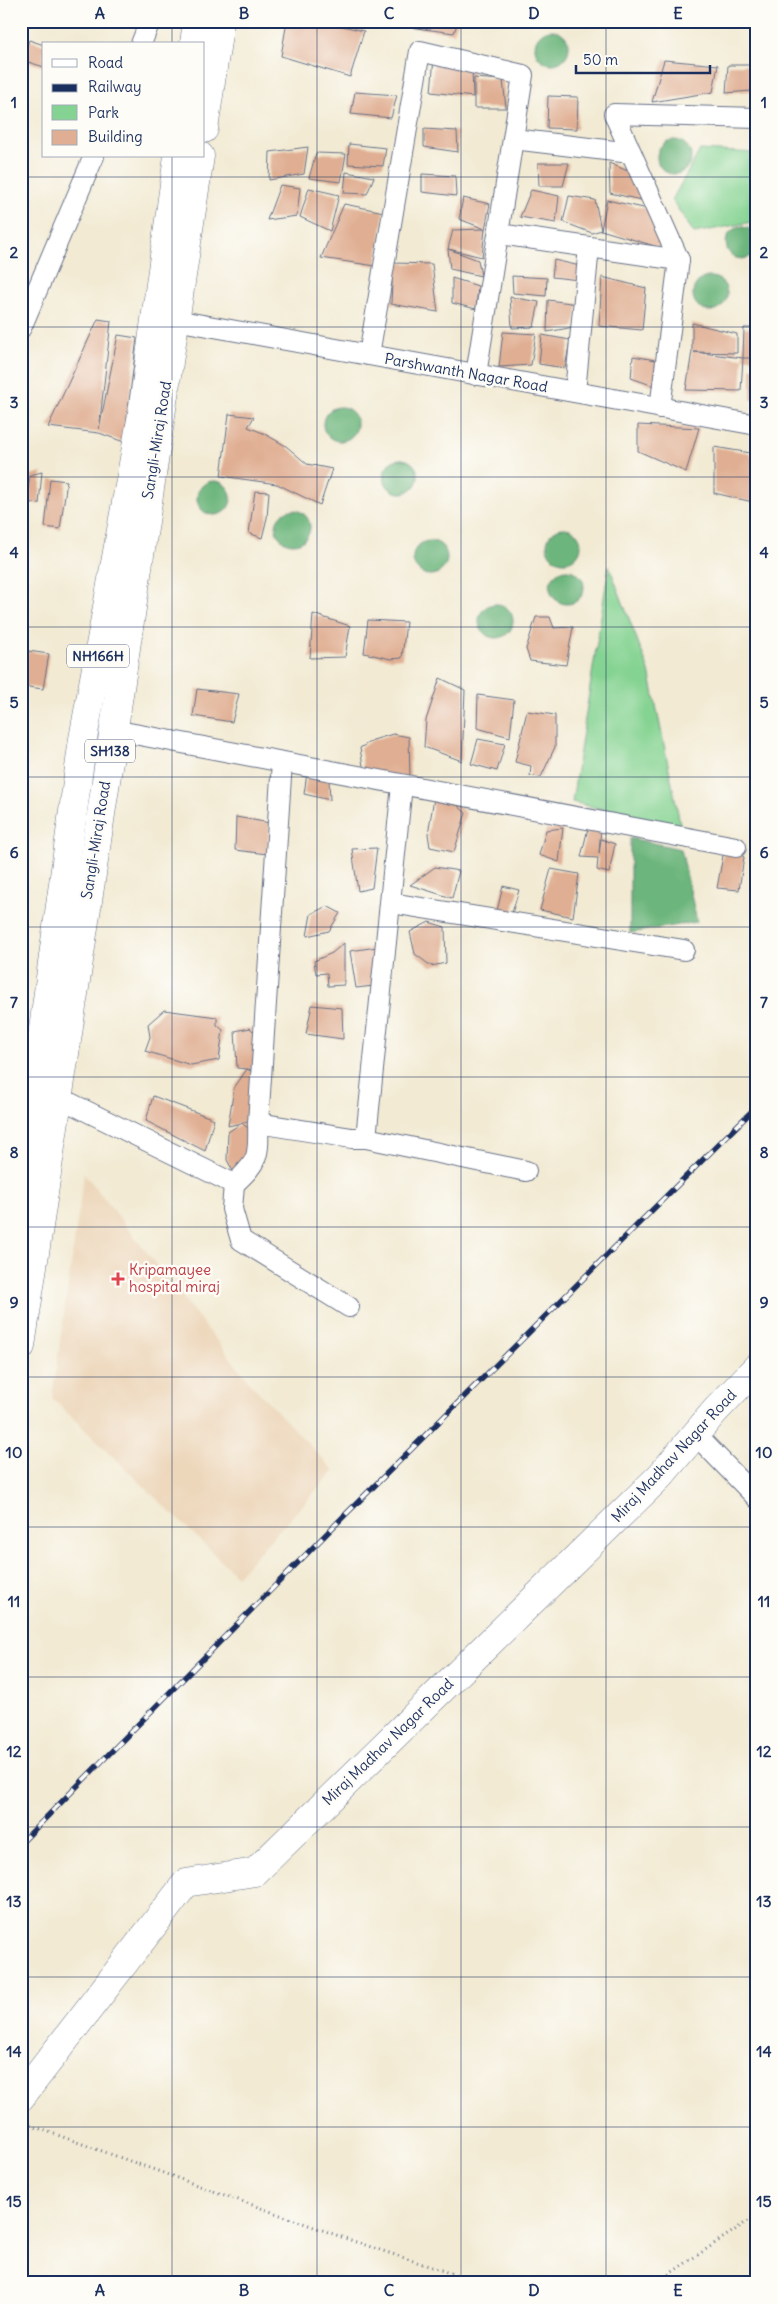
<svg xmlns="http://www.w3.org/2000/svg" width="778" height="2304" font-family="Delius,sans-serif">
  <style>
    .built { fill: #edd7bb }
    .green { fill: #85d392; stroke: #508178 }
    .forest { fill: #6cb57c; stroke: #44726d }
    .building { fill: #e0af93 }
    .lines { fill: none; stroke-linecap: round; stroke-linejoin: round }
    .street-casing { stroke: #667087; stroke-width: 22 }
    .secondary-casing { stroke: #667087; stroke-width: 29 }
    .highway-casing { stroke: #667087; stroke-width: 29 }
    .path { stroke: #667087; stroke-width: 3; stroke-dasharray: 1 4; stroke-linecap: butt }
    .street { stroke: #fff; stroke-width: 20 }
    .secondary { stroke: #fff; stroke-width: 28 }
    .highway { stroke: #fff; stroke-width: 28 }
    .rail-casing { stroke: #1b2f5e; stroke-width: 5.5 }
    .rail { stroke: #fdfcf7; stroke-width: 4; stroke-dasharray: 11; stroke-linecap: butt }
    .grid { fill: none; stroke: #1b2f5e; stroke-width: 1; stroke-opacity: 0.55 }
    .health-dot { fill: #e0444e; stroke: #fdfcf7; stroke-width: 2 }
    .labels { text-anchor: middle; stroke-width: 5; stroke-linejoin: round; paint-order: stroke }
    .shield { fill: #fdfcf7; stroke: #5f6c8c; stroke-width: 1 }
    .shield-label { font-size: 14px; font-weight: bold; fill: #1b2f5e }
    .street-label { font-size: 15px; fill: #1b2f5e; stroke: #fdfcf7 }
    .health-label { font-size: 15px; fill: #be3a42; stroke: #fdfcf7; text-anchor: start }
    .neatline { fill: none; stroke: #1b2f5e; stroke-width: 2 }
    .grid-label { font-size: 16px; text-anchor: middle; font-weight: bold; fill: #1b2f5e }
  </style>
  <rect width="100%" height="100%" fill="#fdfcf7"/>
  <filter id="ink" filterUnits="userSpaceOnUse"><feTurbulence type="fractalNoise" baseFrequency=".02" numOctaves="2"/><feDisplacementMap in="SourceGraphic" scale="10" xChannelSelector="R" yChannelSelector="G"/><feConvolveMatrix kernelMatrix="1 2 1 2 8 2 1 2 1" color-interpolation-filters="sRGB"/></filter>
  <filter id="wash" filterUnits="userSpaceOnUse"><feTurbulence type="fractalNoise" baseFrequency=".0096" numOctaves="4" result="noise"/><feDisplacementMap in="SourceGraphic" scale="20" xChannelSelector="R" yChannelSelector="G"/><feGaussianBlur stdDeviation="1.12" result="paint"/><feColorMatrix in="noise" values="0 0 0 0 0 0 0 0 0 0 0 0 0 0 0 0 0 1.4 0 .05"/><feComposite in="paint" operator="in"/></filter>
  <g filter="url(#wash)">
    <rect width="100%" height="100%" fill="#f2ead3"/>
    <!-- built -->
    <path class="built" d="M84,1173L251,1384L334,1471L237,1576L52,1398Z"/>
    <!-- green -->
    <g class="green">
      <path d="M700,150L757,153V221L694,233L672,200Z"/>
      <path d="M609,566L649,671L681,828L572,802Z"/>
    </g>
    <!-- forest -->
    <g class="forest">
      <circle cx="552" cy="47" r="17"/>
      <circle cx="674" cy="157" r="17"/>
      <circle cx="742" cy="243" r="16"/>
      <circle cx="710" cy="294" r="17"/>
      <circle cx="340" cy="424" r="17"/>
      <circle cx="401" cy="476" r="17"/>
      <circle cx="214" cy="498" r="17"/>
      <circle cx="293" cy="527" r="17"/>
      <circle cx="564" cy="545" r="17"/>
      <circle cx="430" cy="558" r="17"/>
      <circle cx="567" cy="587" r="17"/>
      <circle cx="496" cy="621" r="17"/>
      <path d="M630,838L681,849L697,922L630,933Z"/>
    </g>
    <g id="blocks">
      <!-- building -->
      <g class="building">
        <path d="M287,21H321L364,31L350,77L281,56Z"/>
        <path d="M402,21H458L454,33L401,26Z"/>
        <path d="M29,40L44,45V67L22,60Z"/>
        <path d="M434,58L472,68L473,97L431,92Z"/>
        <path d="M664,60L718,65L713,92L652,102Z"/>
        <path d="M728,65H757V74L751,91L726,93Z"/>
        <path d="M474,78L503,80L506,108H474Z"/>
        <path d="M355,92L397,95L391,118L351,114Z"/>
        <path d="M548,96L578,97L577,129L547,128Z"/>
        <path d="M424,129L457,131L458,152L424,147Z"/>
        <path d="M349,144L386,148L383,166L348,164Z"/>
        <path d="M308,147L304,174L269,180L270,152Z"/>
        <path d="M316,153L346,154L341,182L309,178Z"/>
        <path d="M538,163H569L563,186H539Z"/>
        <path d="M609,163L630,172L641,200L610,193Z"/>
        <path d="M346,172L374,177L367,194L344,193Z"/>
        <path d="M422,174L455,176L456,196L422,192Z"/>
        <path d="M280,185L300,188L297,216L267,220Z"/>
        <path d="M309,188L339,195L330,231L300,217Z"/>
        <path d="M531,190L559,196L556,223L520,217Z"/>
        <path d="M569,196L595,200L601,230L592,233L563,222Z"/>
        <path d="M463,198L490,204L485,229L459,219Z"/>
        <path d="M607,200L648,209L665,249L601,230Z"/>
        <path d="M344,204L384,212L376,266L321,258Z"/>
        <path d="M485,229L482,257L448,249L453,230Z"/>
        <path d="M448,249L478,260L481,276L450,269Z"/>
        <path d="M554,260L580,266L579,280L552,277Z"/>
        <path d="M393,263L432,264L438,312L391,304Z"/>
        <path d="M512,276L547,278L546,296L513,293Z"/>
        <path d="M602,277L646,288L642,330L599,326Z"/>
        <path d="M452,278L478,286L476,309L452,303Z"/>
        <path d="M510,297L539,302L534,327L512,328Z"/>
        <path d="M548,300L578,304L574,327L547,332Z"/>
        <path d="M98,319L111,321L99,429L118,335L137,338L124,442L99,433L48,427Z"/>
        <path d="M692,323L737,334V353L694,352L743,358L744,328H757V358H743L741,391L686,390L692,351Z"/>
        <path d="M503,332L536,334L531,365L499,367Z"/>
        <path d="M542,335L570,340L565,368L539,364Z"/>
        <path d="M633,356L661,361L654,386L631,378Z"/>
        <path d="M757,367V401L751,400V368Z"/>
        <path d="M229,414L254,417L248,427L263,433L286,446L307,464L332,469L320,505L277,484L221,476Z"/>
        <path d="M638,425L699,428L686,472L638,451Z"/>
        <path d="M714,447L751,453L757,480V503L714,493Z"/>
        <path d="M42,472L39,504L26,502L30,475Z"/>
        <path d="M50,479L67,481L60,529L45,527Z"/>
        <path d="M255,491L269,492L267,518L262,538L249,533Z"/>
        <path d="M313,614L350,626L345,657L310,658Z"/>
        <path d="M536,617H550L554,628L573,627L566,665L530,661L526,649Z"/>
        <path d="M368,620L406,622L402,658L391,659L364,653Z"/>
        <path d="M21,650L49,654L43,689L21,686Z"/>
        <path d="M440,678L465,690L462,761L424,747L426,720Z"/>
        <path d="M197,689L239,694L232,722L193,716Z"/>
        <path d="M478,695L514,700L510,737L477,728Z"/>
        <path d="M527,711L555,715V747L541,777L530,776L531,766L515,762Z"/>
        <path d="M393,734L409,737L410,778L364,772L360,748L373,740Z"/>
        <path d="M478,739L505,744L497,771L471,764Z"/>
        <path d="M307,773L329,780L330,800L304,794Z"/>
        <path d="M434,798H449L466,813L454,852L430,847L428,834Z"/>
        <path d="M236,817L270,823L267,854L235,850Z"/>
        <path d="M589,824L601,827L599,854L601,839L615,844L609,873L597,870L598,858L581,857Z"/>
        <path d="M563,828L559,862L539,855L546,830Z"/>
        <path d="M725,845L744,857L739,890L717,888Z"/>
        <path d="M377,848L372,888L358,891L352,849Z"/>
        <path d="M435,867L459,871L452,898L410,885Z"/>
        <path d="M551,869L579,874L573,917L540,910Z"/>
        <path d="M503,886L519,890L512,913L497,911Z"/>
        <path d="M327,906L340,913L329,931L307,936L311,914Z"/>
        <path d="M429,922L445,927L446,963L431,966L415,954L410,932Z"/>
        <path d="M344,943V985L328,986L327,973L316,974L314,961L332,953Z"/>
        <path d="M377,947L374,986L356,988L350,951Z"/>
        <path d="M312,1005L342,1008L343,1039L306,1034Z"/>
        <path d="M164,1010L217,1017V1025L223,1030L219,1060L191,1065L145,1051L150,1037L148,1024Z"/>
        <path d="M250,1028L264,1042L262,1071L247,1069L261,1077L259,1116L242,1123L252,1132L249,1170L238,1163L234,1173L227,1160L228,1132L242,1123L228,1126L234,1088L247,1069L237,1068L235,1031Z"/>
        <path d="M153,1096L214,1119L205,1151L146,1121Z"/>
      </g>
    </g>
  </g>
  <g filter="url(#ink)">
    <use href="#blocks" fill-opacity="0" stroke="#667087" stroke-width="1"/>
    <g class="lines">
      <!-- street casing -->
      <g class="street-casing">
        <g id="street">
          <path d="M141,44L150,21"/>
          <path d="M513,139L631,153"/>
          <path d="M499,234L679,260"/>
          <path d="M175,320L757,425"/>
          <path d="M21,328L94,156"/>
          <path d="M369,355L420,51L523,75L476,375"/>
          <path d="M575,392L589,247"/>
          <path d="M660,408L679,260L614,114L757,118"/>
          <path d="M113,730L736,847"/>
          <path d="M391,903L684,950"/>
          <path d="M58,1097L234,1184C259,1161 259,1156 258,1123L282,762"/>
          <path d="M258,1123L352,1138H366L402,785"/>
          <path d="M366,1138L526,1171"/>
          <path d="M234,1184L232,1209L241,1240L349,1307"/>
          <path d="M696,1435L757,1498"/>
        </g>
      </g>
      <!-- secondary casing -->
      <g class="secondary-casing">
        <path id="secondary" d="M21,2097L186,1883L255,1872L661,1475L715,1411L757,1367"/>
      </g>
      <!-- highway casing -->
      <g class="highway-casing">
        <g id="highway">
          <path d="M194,44L197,21"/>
          <path d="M204,129L220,21"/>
          <path d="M21,1188L83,739L141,420L178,156"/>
          <path d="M21,1346L200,156"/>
        </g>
      </g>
      <!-- path -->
      <g class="path">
        <path d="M21,2122L353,2241L480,2283"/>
        <path d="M656,2283L757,2215"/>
      </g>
      <!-- street -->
      <use href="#street" class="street"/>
      <!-- secondary -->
      <use href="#secondary" class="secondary"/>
      <!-- highway -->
      <use href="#highway" class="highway"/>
      <!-- rail casing -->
      <g class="rail-casing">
        <path id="rail" d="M21,1843L344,1516L757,1106"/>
      </g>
      <!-- rail -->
      <use href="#rail" class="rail"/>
    </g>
  </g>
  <!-- grid -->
  <path class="grid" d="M172,21V44M317,21V2283M461,21V2283M606,21V2283M172,156V2283M21,177H757M21,327H757M21,477H757M21,627H757M21,777H757M21,927H757M21,1077H757M21,1227H757M21,1377H757M21,1527H757M21,1677H757M21,1827H757M21,1977H757M21,2127H757"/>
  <!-- markers -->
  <path class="health-dot" d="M115.5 1271.5h5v5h5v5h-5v5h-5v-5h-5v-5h5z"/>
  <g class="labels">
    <!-- shield labels -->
    <g class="shield">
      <rect x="67" y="644.5" width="62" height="23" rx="4"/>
      <rect x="85" y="739.5" width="50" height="23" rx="4"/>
    </g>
    <g class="shield-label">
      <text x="98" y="661">NH166H</text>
      <text x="110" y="756">SH138</text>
    </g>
    <!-- street labels -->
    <g class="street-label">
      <text transform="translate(466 373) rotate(10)" y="5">Parshwanth Nagar Road</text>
      <text transform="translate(157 440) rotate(-81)" y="5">Sangli-Miraj Road</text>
      <text transform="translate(96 840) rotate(-81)" y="5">Sangli-Miraj Road</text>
      <text transform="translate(674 1456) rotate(-47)" y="5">Miraj Madhav Nagar Road</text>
      <text transform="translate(388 1742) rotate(-44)" y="5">Miraj Madhav Nagar Road</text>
    </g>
    <!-- health labels -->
    <g class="health-label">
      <text x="129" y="1275">Kripamayee<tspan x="129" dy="17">hospital miraj</tspan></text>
    </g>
  </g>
  <!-- margin -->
  <rect width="778" height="2304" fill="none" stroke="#fdfcf7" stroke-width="55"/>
  <!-- legend -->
  <rect x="42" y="42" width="162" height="115" fill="#fdfcf7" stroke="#a3aaba"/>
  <rect x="52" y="59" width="25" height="8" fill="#ffffff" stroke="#a3aaba"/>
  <text x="88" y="68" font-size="15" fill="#1b2f5e">Road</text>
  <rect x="52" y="84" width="25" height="8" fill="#1b2f5e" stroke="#a3aaba"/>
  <text x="88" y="92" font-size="15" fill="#1b2f5e">Railway</text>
  <rect x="52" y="105" width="25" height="15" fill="#85d392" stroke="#a3aaba"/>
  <text x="88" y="118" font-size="15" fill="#1b2f5e">Park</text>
  <rect x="52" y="130" width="25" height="15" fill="#e0af93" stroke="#a3aaba"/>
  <text x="88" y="142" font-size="15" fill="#1b2f5e">Building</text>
  <!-- scale -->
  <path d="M576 65v8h134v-8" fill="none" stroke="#1b2f5e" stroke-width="2.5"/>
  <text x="583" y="65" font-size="15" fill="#1b2f5e" stroke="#fdfcf7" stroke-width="4" paint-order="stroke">50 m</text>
  <rect x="28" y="28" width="722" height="2248" class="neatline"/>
  <g class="grid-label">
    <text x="100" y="19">A</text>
    <text x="244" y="19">B</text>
    <text x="389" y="19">C</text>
    <text x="534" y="19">D</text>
    <text x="678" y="19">E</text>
    <text x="14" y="108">1</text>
    <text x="764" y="108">1</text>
    <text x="14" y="258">2</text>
    <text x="764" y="258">2</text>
    <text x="14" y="408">3</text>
    <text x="764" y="408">3</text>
    <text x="14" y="558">4</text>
    <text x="764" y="558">4</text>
    <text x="14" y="708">5</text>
    <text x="764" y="708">5</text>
    <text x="14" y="858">6</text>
    <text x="764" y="858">6</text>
    <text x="14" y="1008">7</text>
    <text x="764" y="1008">7</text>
    <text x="14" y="1158">8</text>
    <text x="764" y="1158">8</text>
    <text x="14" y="1308">9</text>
    <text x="764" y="1308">9</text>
    <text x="14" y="1458">10</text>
    <text x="764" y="1458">10</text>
    <text x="14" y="1607">11</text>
    <text x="764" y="1607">11</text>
    <text x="14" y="1757">12</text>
    <text x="764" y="1757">12</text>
    <text x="14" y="1907">13</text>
    <text x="764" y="1907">13</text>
    <text x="14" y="2057">14</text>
    <text x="764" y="2057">14</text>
    <text x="14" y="2207">15</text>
    <text x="764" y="2207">15</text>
    <text x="100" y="2296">A</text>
    <text x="244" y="2296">B</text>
    <text x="389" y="2296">C</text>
    <text x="534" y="2296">D</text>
    <text x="678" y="2296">E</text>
  </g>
</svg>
